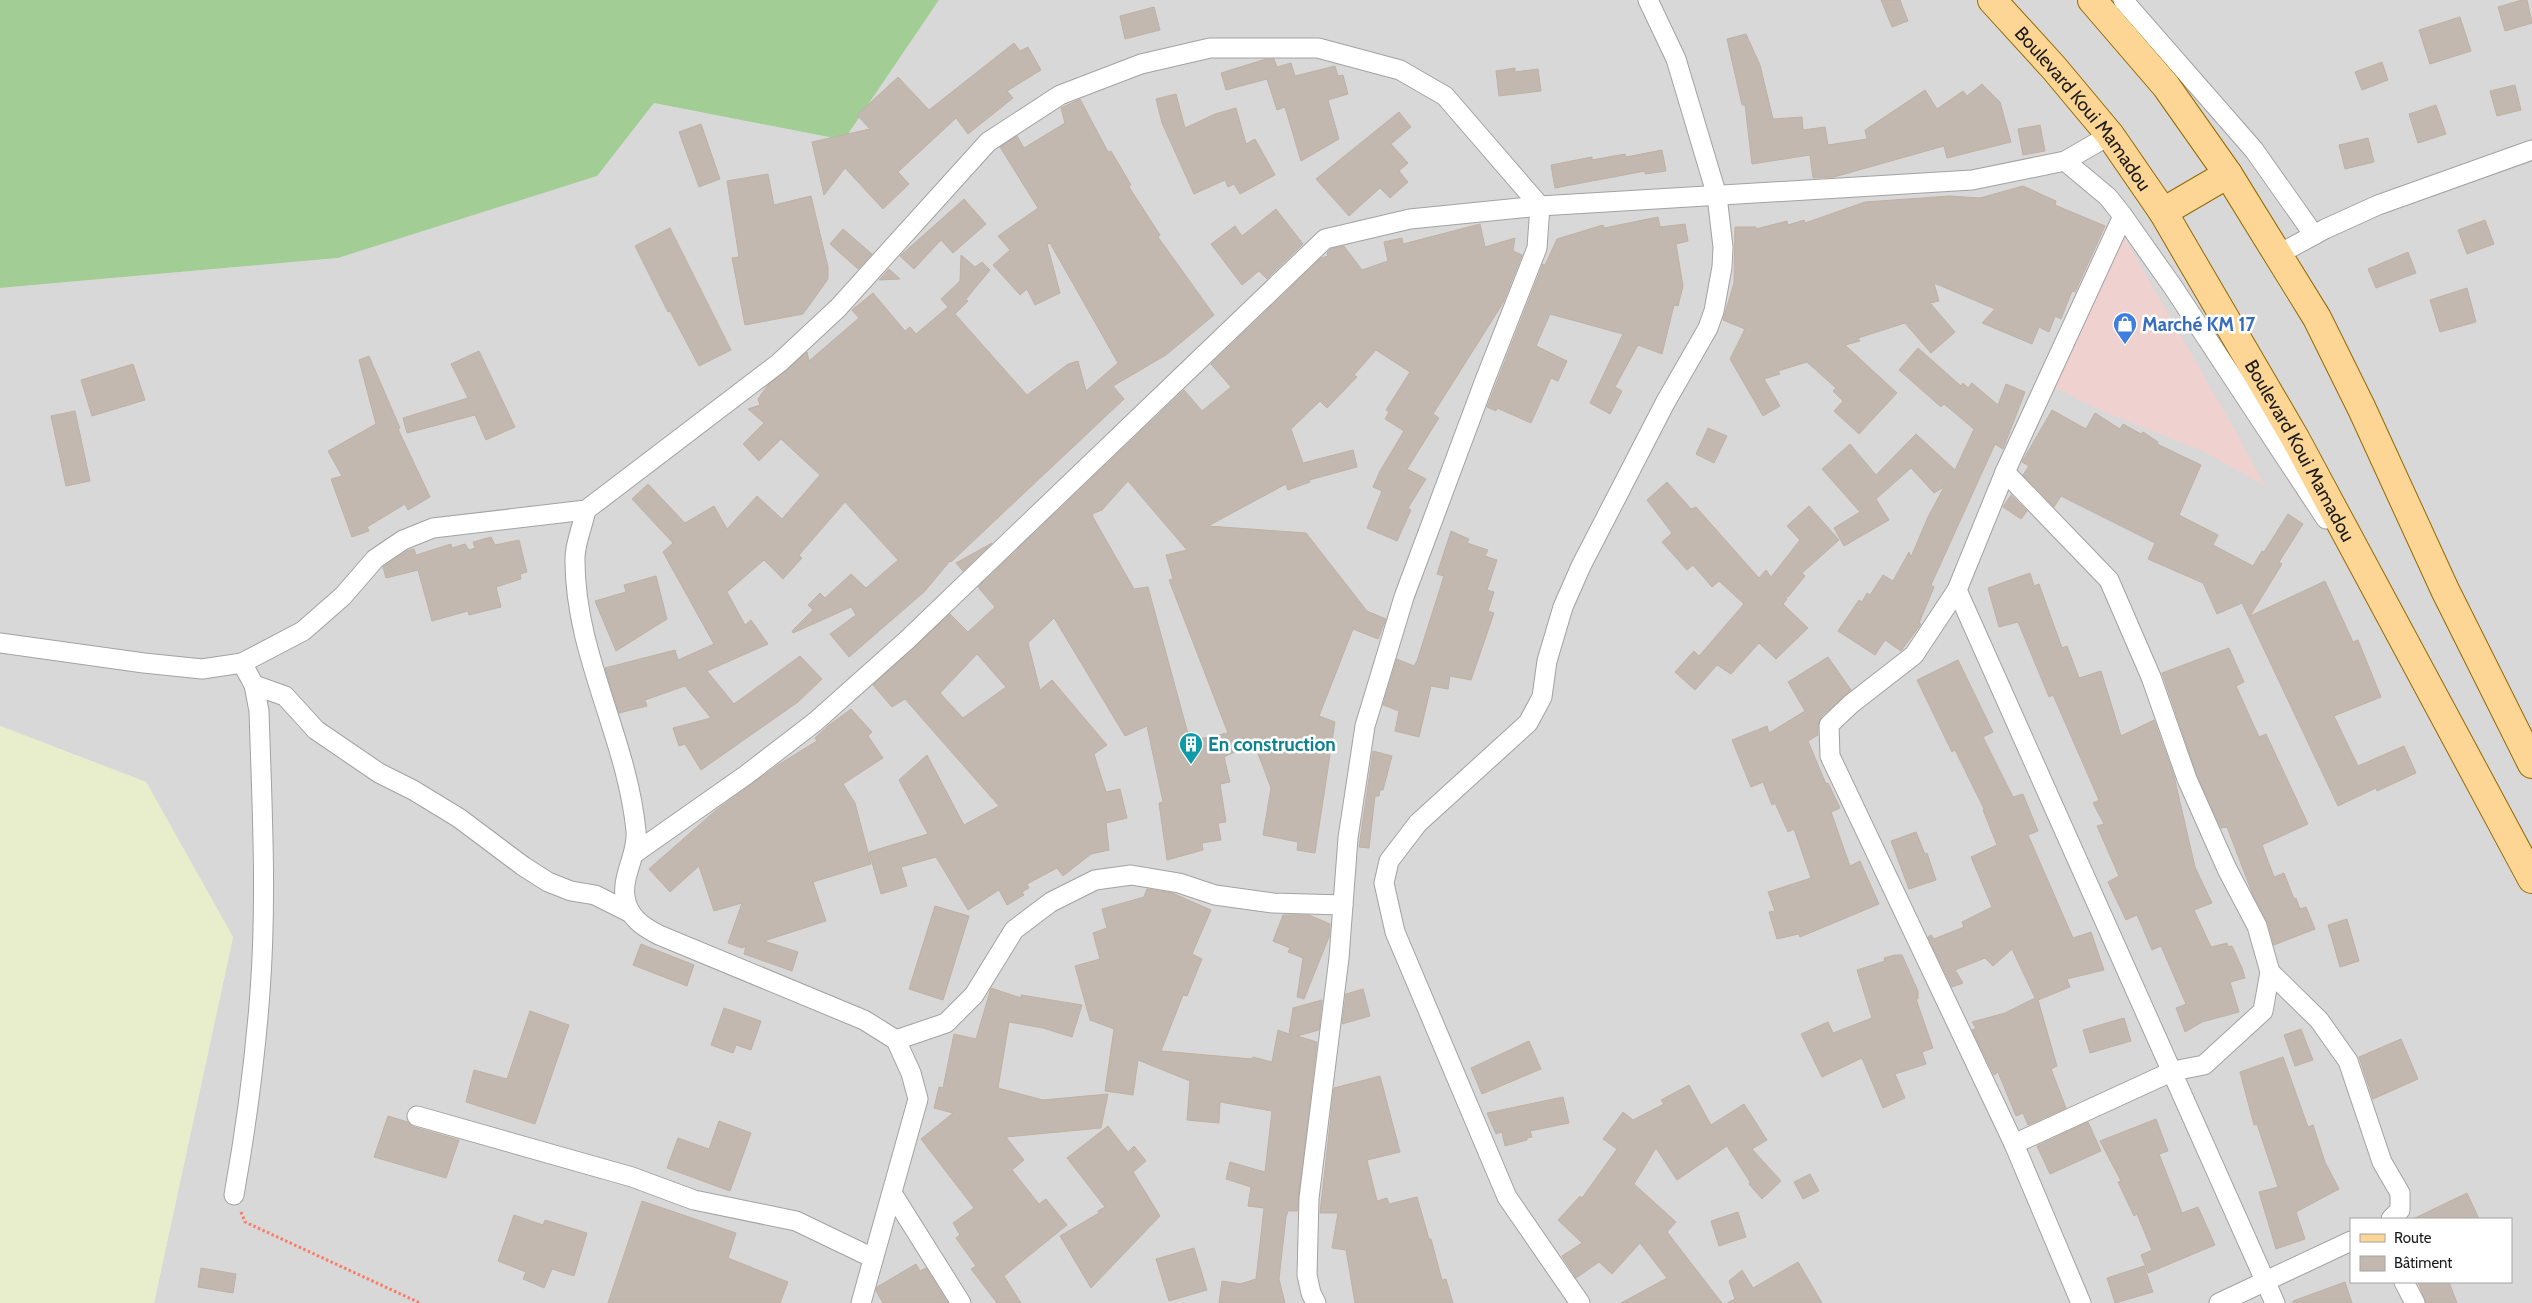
<svg xmlns="http://www.w3.org/2000/svg" width="2532" height="1303" font-family="Cabin,sans-serif">
  <style>
    .residential { fill: #d9d8d8; fill-rule: evenodd }
    .commercial { fill: #efd2cf }
    .farmland { fill: #e8edcb }
    .forest { fill: #a2cd94 }
    .building { fill: #c2b8b0; stroke: #bfb1a3; fill-rule: evenodd }
    .lines { fill: none; stroke-linecap: round; stroke-linejoin: round }
    .minor-casing { stroke: #a2a2a2; stroke-width: 21 }
    .primary-casing { stroke: #936a00; stroke-width: 30 }
    .path { stroke: #fb7b63; stroke-width: 3; stroke-dasharray: 2.5 2.5; stroke-linecap: butt }
    .minor { stroke: #fff; stroke-width: 19 }
    .primary { stroke: #fdd696; stroke-width: 28 }
    .labels { text-anchor: middle; stroke-width: 5; stroke-linejoin: round; paint-order: stroke }
    .street-label { font-size: 19px; fill: #1b1b1b; stroke: #fff }
    .shop-label { font-size: 19px; font-weight: bold; fill: #366cbe; stroke: #fff; text-anchor: start }
    .culture-label { font-size: 19px; font-weight: bold; fill: #0d838f; stroke: #fff; text-anchor: start }
  </style>
  <rect width="100%" height="100%" fill="#edeae0"/>
  <!-- residential -->
  <path class="residential" d="M939,0H2532V1303H154L233,937L146,782L0,726V288L338,258L596,176L654,103L844,140ZM2351,1219H2511V1282H2351Z"/>
  <!-- commercial -->
  <path class="commercial" d="M2123,235L2235,430L2265,486L2205,452L2102,411L2047,384Z"/>
  <!-- farmland -->
  <path class="farmland" d="M0,726L146,782L233,937L154,1303H0Z"/>
  <!-- forest -->
  <path class="forest" d="M0,0H939L844,140L654,103L597,176L338,258L0,288Z"/>
  <!-- building -->
  <g class="building">
    <path d="M1881,0H1900L1908,21L1892,27Z"/>
    <path d="M2522,0H2527L2532,23L2505,31L2498,7Z"/>
    <path d="M1154,7L1160,30L1125,39L1120,16Z"/>
    <path d="M2460,17L2471,51L2430,64L2419,30Z"/>
    <path d="M1746,34L1760,65L1773,119L1802,117L1803,130L1825,127L1828,145L1867,139L1865,130L1925,90L1937,109L1963,91L1967,96L1982,84L2000,102L2011,142L1947,158L1944,146L1834,177L1813,178L1810,155L1752,164L1745,105H1742L1727,39Z"/>
    <path d="M1014,43L1020,51L1028,47L1041,70L1007,91L1013,98L968,134L956,118L898,172L909,184L883,209L845,168L824,195L812,142L870,129L857,115L898,77L929,110Z"/>
    <path d="M1266,59H1274L1277,67L1291,63L1295,76L1335,66L1338,76L1343,75L1348,94L1328,100L1339,139L1301,161L1285,107L1277,110L1267,79L1226,90L1221,73Z"/>
    <path d="M2382,62L2388,80L2362,90L2355,72Z"/>
    <path d="M1515,68V72L1538,69L1541,91L1499,96L1496,71Z"/>
    <path d="M2515,85L2521,110L2497,116L2490,91Z"/>
    <path d="M1176,94L1185,128L1215,114L1236,108L1246,144L1255,139L1275,175L1240,194L1234,184L1228,187L1225,180L1194,194L1162,123L1156,99Z"/>
    <path d="M1080,99L1108,152L1111,151L1131,185L1129,187L1160,235L1158,237L1214,315L1166,355L1113,386L1124,399L951,562L950,561L924,592L849,657L830,634L856,615L851,607L793,633L792,631L813,610L808,605L820,593L825,598L851,574L866,588L898,560L845,502L799,555L802,558L783,579L764,560L727,592L745,625L751,620L768,644L707,671L734,704L800,656L822,679L798,702L701,770L685,744L679,746L673,728L711,718L685,686L645,700L647,706L619,713L605,668L675,650L678,660L714,644L663,552L673,543L632,499L648,484L685,523L714,506L727,529L757,496L782,519L820,475L781,439L759,461L743,444L764,423L748,409L760,405L758,399L768,385L807,352L809,361L859,318L852,310L873,293L905,331L910,327L916,334L948,307L941,299L960,281L961,255L975,267L982,262L990,270L966,299L968,301L955,314L1027,395L1068,364L1078,361L1086,391L1118,363L1050,243L1047,244L1060,293L1035,305L1027,289L1020,295L993,265L1010,250L998,236L1038,208L1000,147L1017,136L1024,148L1065,123L1061,108Z"/>
    <path d="M2436,105L2446,134L2418,143L2409,114Z"/>
    <path d="M1399,112L1411,127L1391,144L1408,163L1399,171L1408,182L1390,198L1380,188L1349,216L1316,179Z"/>
    <path d="M701,124L720,179L699,187L679,132Z"/>
    <path d="M2040,125L2045,151L2023,155L2018,129Z"/>
    <path d="M2368,138L2374,162L2345,169L2339,145Z"/>
    <path d="M1662,150L1666,171L1645,174V171L1555,188L1551,165L1592,157V160L1625,154L1626,157Z"/>
    <path d="M768,174L774,205L811,196L828,267V279L803,314L745,325L732,258L739,257L727,181Z"/>
    <path d="M2023,186L2056,201L2055,205L2105,226L2075,292L2072,291L2061,319L2055,316L2049,332L2039,327L2032,344L1982,323L1995,309L1934,283L1939,301L1930,303L1955,332L1931,353L1905,323L1858,338L1860,341L1845,345L1897,393L1859,434L1834,411L1843,401L1833,391L1836,388L1807,362L1778,371L1780,374L1764,379L1780,406L1763,416L1730,359L1745,329L1723,320L1734,283L1735,227H1756V229L1787,221L1788,225L1804,220L1805,223L1865,202L1950,196L1980,198Z"/>
    <path d="M964,199L986,224L953,253L941,240L914,269L900,256Z"/>
    <path d="M1276,209L1303,244L1267,279L1259,271L1242,285L1211,244L1235,226L1242,236Z"/>
    <path d="M1658,217L1660,227L1685,224L1688,241L1676,244L1683,286L1678,306L1674,305L1662,354L1638,345L1615,387L1622,391L1610,414L1590,403L1623,334L1550,314L1536,346L1567,361L1558,381L1551,378L1531,423L1497,408L1496,411L1487,407L1543,264L1545,265L1557,239L1603,225L1604,228Z"/>
    <path d="M2485,220L2494,244L2467,254L2458,230Z"/>
    <path d="M1480,224L1485,247L1515,238L1513,251L1522,255L1503,303L1433,414L1439,418L1407,469L1426,479L1408,508L1411,510L1397,541L1367,528L1382,491L1373,487L1380,471L1404,431L1385,419L1389,412L1386,410L1410,372L1376,350L1354,375L1357,377L1327,408L1320,401L1291,429L1303,463L1353,450L1357,467L1309,480L1310,482L1288,490L1286,484L1208,526L1306,533L1367,611L1386,619L1378,639L1353,629L1319,716L1335,722L1315,853L1297,850L1298,842L1263,835L1271,788L1254,743L1224,757L1230,782L1220,784L1226,822L1218,823L1221,840L1202,843L1203,850L1167,860L1159,803L1163,802L1147,726L1125,736L1054,618L1028,643L1040,690L1052,680L1107,745L1094,754L1106,792L1120,789L1127,818L1106,823L1109,850L1091,854L1063,876L1057,868L1027,884L1029,888L1022,892L1024,895L1007,905L999,890L968,910L936,857L901,867L907,886L881,894L869,852L928,834L899,780L927,755L964,825L999,806L905,699L892,707L873,685L950,614L968,632L995,607L978,587L1184,390L1202,411L1231,387L1211,364L1321,258L1328,256L1327,253L1331,249L1344,246L1362,270L1388,261L1384,242L1402,238L1403,244ZM1128,481L1187,550L1166,555L1173,579L1169,580L1228,733L1190,741L1148,587L1134,589L1094,519L1092,514L1102,510ZM977,654L1006,687L963,718L940,693Z"/>
    <path d="M670,228L731,350L699,366L670,311L668,312L635,246Z"/>
    <path d="M843,229L872,254L858,269L830,244Z"/>
    <path d="M2408,252L2416,273L2376,288L2368,269Z"/>
    <path d="M889,269L900,279L879,280Z"/>
    <path d="M2467,288L2476,322L2440,332L2430,300Z"/>
    <path d="M1918,348L1961,386L1963,383L1968,388L1972,383L1998,405L2006,384L2025,392L2003,449L1995,444L1931,585L1934,587L1919,623L1921,624L1901,651L1885,640L1875,655L1838,631L1859,600L1862,602L1867,593L1870,595L1883,575L1893,581L1909,552L1911,557L1928,517L1944,487L1934,493L1911,468L1876,499L1889,520L1844,546L1834,528L1860,512L1822,469L1850,444L1876,475L1916,434L1955,470L1974,429L1944,404L1941,407L1899,370Z"/>
    <path d="M479,351L515,427L486,440L475,415L407,433L403,418L468,398L451,364Z"/>
    <path d="M369,356L400,428L398,429L430,497L408,510L405,504L367,527L369,531L352,537L331,479L342,476L328,451L376,424L359,360Z"/>
    <path d="M133,364L145,400L92,416L81,380Z"/>
    <path d="M2052,410L2086,429L2095,413L2120,429L2123,424L2141,434L2143,432L2158,442L2157,444L2201,465L2179,515L2218,535L2213,545L2253,566L2262,551L2264,552L2288,514L2303,524L2279,562L2282,564L2250,616L2325,581L2353,642L2358,640L2381,697L2334,716L2358,766L2404,746L2416,773L2377,791L2376,788L2338,806L2242,603L2217,614L2203,583L2148,559L2155,543L2061,496L2054,507L2023,475L2029,466L2022,462Z"/>
    <path d="M75,411L90,481L66,486L51,416Z"/>
    <path d="M1708,428L1727,436L1714,463L1696,454Z"/>
    <path d="M1667,482L1691,509L1696,507L1759,578L1766,570L1771,577L1800,540L1787,526L1809,506L1839,540L1802,573L1805,576L1788,597L1784,594L1787,599L1783,604L1808,628L1776,659L1759,643L1731,674L1717,665L1695,690L1675,672L1694,651L1699,656L1744,604L1719,581L1712,587L1693,565L1687,570L1662,542L1672,533L1647,500Z"/>
    <path d="M2011,495L2027,511L2021,519L2003,507Z"/>
    <path d="M1451,531L1469,539L1467,543L1488,550L1485,556L1497,560L1487,590L1494,592L1488,611L1494,613L1471,680L1450,676L1448,689L1431,686L1419,737L1395,731L1399,711L1383,705L1397,659L1414,666L1417,661L1444,576L1437,574Z"/>
    <path d="M491,537L495,545L519,540L527,572L520,574L521,579L496,587L501,607L469,615L468,611L432,621L418,570L386,578L383,567L407,551L414,549L416,555L451,544L452,548L465,544L469,550L475,548L473,542Z"/>
    <path d="M992,543L963,571L956,563Z"/>
    <path d="M2030,573L2034,586L2039,584L2062,648L2067,646L2079,678L2101,671L2121,736L2154,720L2174,776L2195,867L2212,903L2194,910L2211,947L2227,943L2228,947L2232,946L2242,968L2245,978L2230,982L2239,1012L2202,1022L2185,1032L2176,1008L2186,1004L2161,946L2152,950L2137,915L2126,920L2108,882L2119,876L2097,826L2104,824L2093,803L2099,800L2053,695L2049,697L2018,622L1999,627L1988,588Z"/>
    <path d="M656,576L667,619L616,651L595,601L626,592L624,585Z"/>
    <path d="M2229,648L2244,682L2236,686L2259,737L2266,734L2308,824L2262,845L2274,877L2284,873L2294,899L2296,898L2300,909L2306,907L2315,929L2274,945L2268,923L2253,895L2227,827L2221,828L2197,775L2162,673Z"/>
    <path d="M1828,657L1851,690L1821,717L1818,725V735L1808,741L1826,784L1828,783L1840,808L1831,812L1850,866L1860,861L1879,904L1800,937L1799,934L1777,939L1769,912L1775,911L1768,892L1811,878L1794,829L1788,832L1775,803L1772,805L1763,782L1751,787L1732,740L1767,726L1769,733L1805,711L1788,682Z"/>
    <path d="M1958,660L1993,732L1983,737L2013,797L2023,794L2038,831L2028,835L2073,938L2091,932L2104,970L2067,979L2070,987L2038,1000L2057,1066L2051,1069L2066,1108L2028,1125L2023,1113L2016,1116L1998,1072L1994,1075L1972,1030L1976,1028L1972,1022L2005,1013L2035,998L2012,949L1993,966L1985,958L1955,970L1963,983L1952,987L1928,937L1931,935L1934,939L1964,927L1962,922L1992,907L1971,857L1997,845L1983,810L1984,809L1955,750L1952,752L1917,680Z"/>
    <path d="M851,709L872,732L868,736L883,758L843,784L855,803L871,864L813,882L826,921L764,941L798,952L792,971L744,954L746,946L742,948L728,943L742,903L714,911L699,866L670,892L649,869L715,811L778,765L817,741L815,738L828,726Z"/>
    <path d="M1373,751L1392,756L1383,790H1380L1379,796H1375L1369,848L1359,847Z"/>
    <path d="M1916,832L1925,854L1927,853L1936,880L1909,889L1891,841Z"/>
    <path d="M1147,889L1172,893L1211,910L1192,954L1202,959L1187,996L1183,995L1161,1051L1252,1059L1253,1057L1272,1062L1278,1030L1289,1034L1293,1008L1322,1000L1319,1030L1297,1036L1317,1042L1297,1211H1288L1286,1217L1279,1279L1285,1303H1219L1222,1281L1240,1284L1256,1279L1264,1208L1248,1206L1251,1187L1226,1179L1230,1162L1265,1172L1272,1111L1220,1102L1219,1123L1187,1120L1190,1081L1138,1060L1133,1095L1105,1091L1114,1029L1090,1020L1075,966L1100,959L1093,933L1107,928L1102,909L1144,897Z"/>
    <path d="M935,906L969,916L943,1000L909,989Z"/>
    <path d="M1283,915H1309L1330,924L1329,937L1304,999L1297,997L1303,958L1288,952L1290,948L1273,941Z"/>
    <path d="M2347,919L2359,961L2340,967L2328,925Z"/>
    <path d="M641,944L694,965L687,986L633,965Z"/>
    <path d="M1895,955H1902L1918,991V999H1916L1933,1048L1922,1052L1926,1064L1895,1074L1905,1098L1883,1108L1862,1058L1822,1077L1801,1034L1828,1022L1833,1033L1872,1018L1857,970L1885,961L1884,958Z"/>
    <path d="M991,988L1021,998V995L1082,1005L1072,1037L1043,1028L1009,1022L998,1088L1043,1100L1108,1094L1101,1128L1006,1137L1024,1160L1012,1170L1039,1204L1046,1199L1067,1225L1004,1276L1021,1303H997L971,1269L976,1266L956,1238L960,1235L953,1223L974,1208L921,1139L953,1113L934,1108L939,1087L943,1088L954,1034L976,1039Z"/>
    <path d="M1363,989L1370,1016L1342,1024L1346,994Z"/>
    <path d="M724,1008L761,1021L751,1050L736,1045L733,1053L711,1045Z"/>
    <path d="M530,1011L569,1025L535,1124L466,1102L474,1070L507,1079Z"/>
    <path d="M2124,1018L2131,1041L2090,1053L2083,1030Z"/>
    <path d="M2301,1029L2313,1060L2295,1066L2284,1035Z"/>
    <path d="M2401,1039L2418,1079L2373,1099L2359,1057Z"/>
    <path d="M1529,1041L1541,1069L1482,1094L1471,1068Z"/>
    <path d="M2283,1057L2308,1127L2313,1125L2325,1162L2339,1189L2296,1212L2305,1239L2276,1249L2259,1192L2278,1187L2257,1124L2254,1125L2240,1072Z"/>
    <path d="M1380,1076L1400,1152L1367,1160L1377,1201L1387,1198L1389,1204L1417,1197L1429,1239H1431L1442,1280L1446,1279L1453,1303H1355L1346,1250L1332,1248L1338,1213H1320L1334,1088Z"/>
    <path d="M1689,1085L1711,1125L1744,1104L1767,1140L1752,1149L1781,1181L1762,1199L1749,1184L1750,1182L1727,1146L1677,1180L1656,1148L1634,1184L1676,1222L1667,1232L1722,1303H1621L1667,1278L1640,1243L1612,1274L1599,1262L1576,1278L1562,1256L1582,1243L1558,1220L1580,1196L1582,1198L1617,1149L1603,1139L1623,1112L1633,1120L1664,1104L1661,1100Z"/>
    <path d="M1563,1097L1569,1123L1530,1131L1532,1137L1527,1138V1140L1505,1146L1502,1132L1496,1134L1487,1113Z"/>
    <path d="M388,1116L408,1122L414,1127L459,1140L446,1178L374,1157Z"/>
    <path d="M2156,1119L2168,1151L2159,1154L2182,1213L2198,1207L2215,1245L2148,1273L2141,1255L2152,1250L2137,1214L2134,1216L2118,1182L2121,1181L2100,1141Z"/>
    <path d="M719,1121L751,1133L730,1191L667,1168L678,1138L709,1149Z"/>
    <path d="M2088,1122L2101,1151L2050,1174L2037,1146Z"/>
    <path d="M1108,1126L1128,1152L1134,1146L1146,1161L1133,1172L1160,1216L1091,1288L1060,1236L1099,1213L1098,1211L1105,1207L1067,1158Z"/>
    <path d="M1810,1174L1819,1191L1803,1199L1794,1182Z"/>
    <path d="M2467,1193L2479,1219H2413Z"/>
    <path d="M642,1201L736,1233L728,1258L788,1282L780,1303H608Z"/>
    <path d="M1738,1212L1746,1237L1719,1246L1711,1221Z"/>
    <path d="M514,1215L543,1225L545,1220L587,1233L574,1276L552,1269L544,1288L523,1279L526,1272L498,1261Z"/>
    <path d="M1194,1248L1207,1290L1169,1301L1156,1259Z"/>
    <path d="M1798,1262L1822,1303H1727L1735,1299L1729,1281L1742,1270L1753,1288Z"/>
    <path d="M916,1264L920,1271L926,1268L948,1303H883L876,1291L877,1287Z"/>
    <path d="M2144,1266L2153,1292L2115,1303L2107,1278Z"/>
    <path d="M201,1268L236,1274L233,1293L198,1287Z"/>
    <path d="M2345,1282L2352,1303H2293V1301Z"/>
    <path d="M2418,1282H2449L2457,1303H2426Z"/>
  </g>
  <g class="lines">
    <!-- minor casing -->
    <g class="minor-casing">
      <g id="minor">
        <path d="M2123,0L2254,150L2314,235"/>
        <path d="M2065,161L2108,197L2123,216L2173,287L2326,519"/>
        <path d="M2279,254L2325,229L2378,205L2532,150"/>
        <path d="M2005,472L2109,580L2151,677L2187,779L2227,869L2257,926L2270,972L2263,1011L2204,1065L2173,1071L2014,1144"/>
        <path d="M586,510C583,525 575,543 575,558C574,653 627,737 636,831C638,854 622,874 625,897C628,917 643,927 659,935L864,1020L896,1040L911,1073L918,1099L861,1303"/>
        <path d="M1957,590L2275,1303"/>
        <path d="M0,643L144,663L202,669L242,663L303,631L343,596L375,559L403,540L433,528L586,510L779,363L838,308L988,142L1060,95L1141,64L1210,48H1318L1400,70L1445,96L1540,206L1537,248L1485,380L1404,597L1365,726L1348,838L1339,958L1309,1198L1307,1275L1311,1293L1316,1303"/>
        <path d="M254,685L285,696L316,730L379,773L413,790L459,818L523,866L548,882L571,891L595,895L631,913"/>
        <path d="M635,853L746,775L815,722L907,640L1325,239L1410,219L1540,206L1972,180L2065,161L2110,135"/>
        <path d="M2270,972L2319,1020L2348,1061L2382,1162L2400,1193V1210L2391,1219"/>
        <path d="M896,1040L946,1023L974,995L1014,930L1051,902L1095,880L1131,875L1179,883L1215,895L1273,903L1343,905"/>
        <path d="M417,1116L632,1177L694,1200L796,1221L873,1258"/>
        <path d="M892,1193L961,1303"/>
        <path d="M234,1195C246,1128 255,1060 260,992C267,899 262,805 259,711L254,685L242,663"/>
        <path d="M2404,1282L2415,1303"/>
        <path d="M1580,1303L1507,1197L1395,932L1384,883L1389,861L1418,823L1528,723L1542,697L1547,661L1563,607L1581,566L1665,403L1708,328L1714,311L1722,267L1723,247L1717,196L1676,59L1648,0"/>
        <path d="M2081,1303L2014,1144L1830,756L1829,725L1851,704L1914,655L1957,590L2005,472L2123,216"/>
        <path d="M2219,1303L2351,1241"/>
      </g>
    </g>
    <!-- primary casing -->
    <g class="primary-casing">
      <g id="primary">
        <path id="s1" d="M1992,0L2054,68L2110,135L2163,212L2295,438L2532,879"/>
        <path d="M2092,0L2166,86L2228,174L2317,318L2362,409L2445,590L2532,764"/>
        <path d="M2163,212L2228,174"/>
      </g>
    </g>
    <!-- path -->
    <path class="path" d="M241,1212L245,1222L420,1303"/>
    <!-- minor -->
    <use href="#minor" class="minor"/>
    <!-- primary -->
    <use href="#primary" class="primary"/>
  </g>
  <!-- icons -->
  <defs>
    <g id="shop-pin" transform="scale(1.25)"><path d="M0 17L-7.5 6A9.5 9.5 0 1 1 7.5 6Z" fill="#3f7fe0" stroke="#fff"/><path d="M-5-2.5h2.3a2.7 3.5 0 0 1 5.4 0H5L5.5 6h-11ZM-1.5-2.5h3a1.5 2.3 0 0 0-3 0Z" fill="#fff"/></g>
    <g id="building-pin" transform="scale(1.25)"><path d="M0 17L-7.5 6A9.5 9.5 0 1 1 7.5 6Z" fill="#0f9aa8" stroke="#fff"/><path d="M-4-6H4V6H1V3H-1V6H-4ZM-2.5-4.3h1.7v1.8h-1.7ZM.8-4.3h1.7v1.8H.8ZM-2.5-1h1.7V.8h-1.7ZM.8-1h1.7V.8H.8Z" fill="#fff"/></g>
  </defs>
  <g fill-rule="evenodd">
    <use href="#shop-pin" x="2125" y="324"/>
    <use href="#building-pin" x="1191" y="744"/>
  </g>
  <g class="labels">
    <!-- street labels -->
    <g class="street-label">
      <text dy="7" stroke="none"><textPath href="#s1" startOffset="142">Boulevard Koui Mamadou</textPath></text>
      <text dy="7" stroke="none"><textPath href="#s1" startOffset="548">Boulevard Koui Mamadou</textPath></text>
    </g>
    <!-- shop labels -->
    <g class="shop-label">
      <text x="2142" y="331">Marché KM 17</text>
    </g>
    <!-- culture labels -->
    <g class="culture-label">
      <text x="1208" y="751">En construction</text>
    </g>
  </g>
  <!-- legend -->
  <rect x="2350" y="1218" width="162" height="65" fill="#ffffff" stroke="#a4a4a4"/>
  <rect x="2360" y="1234" width="25" height="8" fill="#fdd696" stroke="#a4a4a4"/>
  <text x="2394" y="1243" font-size="15" fill="#1b1b1b">Route</text>
  <rect x="2360" y="1256" width="25" height="15" fill="#c2b8b0" stroke="#a4a4a4"/>
  <text x="2394" y="1268" font-size="15" fill="#1b1b1b">Bâtiment</text>
</svg>
